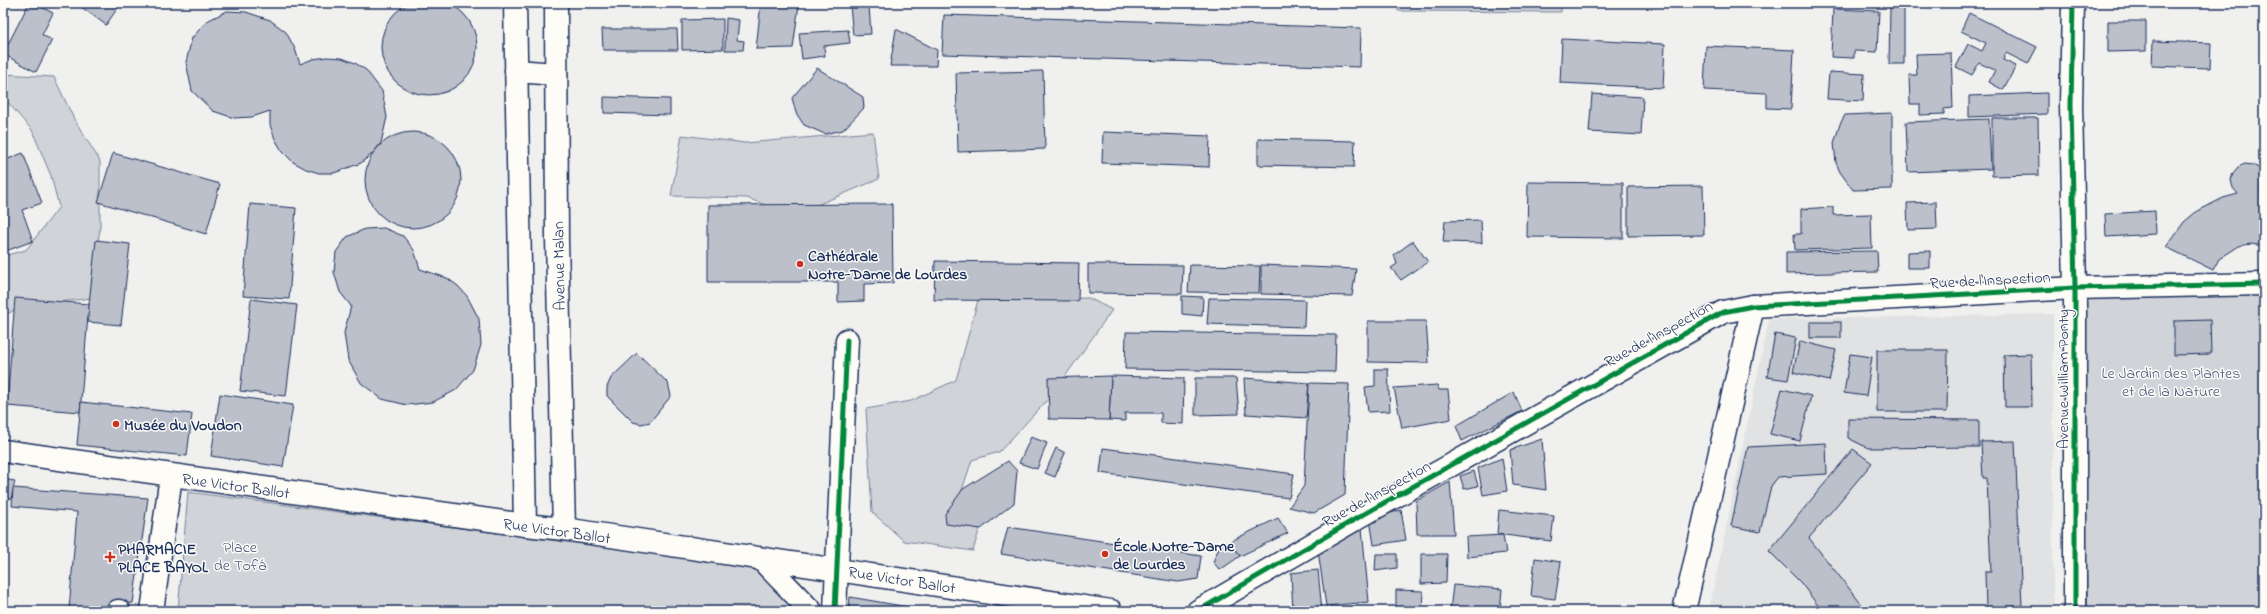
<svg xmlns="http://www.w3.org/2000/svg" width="2267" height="614" font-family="'Indie Flower',sans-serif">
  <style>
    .built { fill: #e0e2e3 }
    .green { fill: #d0d3d8; stroke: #76819b }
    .building { fill: #bbc0ca; stroke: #1b2f5e }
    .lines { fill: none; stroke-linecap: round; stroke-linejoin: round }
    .street-casing { stroke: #1b2f5e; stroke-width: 25 }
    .secondary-casing { stroke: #1b2f5e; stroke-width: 25 }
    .street { stroke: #fdfcf7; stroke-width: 22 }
    .secondary { stroke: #fdfcf7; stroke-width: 22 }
    .cycleway-casing { stroke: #fdfcf7; stroke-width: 8 }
    .cycleway { stroke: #00873e; stroke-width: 5 }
    .poi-dot { fill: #c8321e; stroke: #fdfcf7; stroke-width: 1.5 }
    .labels { text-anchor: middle; stroke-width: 3; stroke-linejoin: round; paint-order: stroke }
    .poi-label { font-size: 16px; font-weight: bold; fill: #1b2f5e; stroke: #fdfcf7; text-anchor: start }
    .street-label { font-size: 16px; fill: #1b2f5e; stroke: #fdfcf7 }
    .park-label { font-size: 16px; fill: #48587c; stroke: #fdfcf7 }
  </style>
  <rect width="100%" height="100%" fill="#f0f0ee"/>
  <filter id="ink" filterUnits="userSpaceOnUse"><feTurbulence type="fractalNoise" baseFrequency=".025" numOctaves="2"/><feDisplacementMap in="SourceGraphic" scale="8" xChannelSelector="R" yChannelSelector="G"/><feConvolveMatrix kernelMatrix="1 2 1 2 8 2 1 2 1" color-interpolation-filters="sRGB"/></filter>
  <g filter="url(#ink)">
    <!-- built -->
    <path class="built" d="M2053,314V611H1709L1769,319Z"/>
    <!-- green -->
    <g class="green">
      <path d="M1399,3H1561V12L1398,11Z"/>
      <path d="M3,74L54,77L74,119L100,161V228L91,298L21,307L3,316V256L26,250L59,207L51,176L32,130L3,97Z"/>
      <path d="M873,132L879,179L793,215L747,198L671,196L682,135L745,143Z"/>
      <path d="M2264,284V611H2088L2075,288Z"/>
      <path d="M1089,298L1112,310L1052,395L999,452L972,460L955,511L983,517L973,551L904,541L872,512L866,409L911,401L956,380L978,300Z"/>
      <path d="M188,492L754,567L798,611H178Z"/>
    </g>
    <!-- building -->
    <g class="building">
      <circle cx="429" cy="47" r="48"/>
      <path d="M29,3H34L53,13L42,35L52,40L36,72L3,54Z"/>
      <path d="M76,3H121L106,25Z"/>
      <path d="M761,3L799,4L793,48L756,49Z"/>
      <path d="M850,6H869L871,34L853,35Z"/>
      <path d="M1890,7H1904V64H1889Z"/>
      <path d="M1833,9L1879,11L1877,52L1854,51V58L1831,57Z"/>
      <path d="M227,11L246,12L270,20L286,32L295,49L300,64L313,59L327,57L342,58L355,63L366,70L382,91L387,117L381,143L372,154L361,163L334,173H319L306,169L293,162L282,151L275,139L270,125V111L252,117L234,118L213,111L192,91L186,62L192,38L207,21Z"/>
      <path d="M1969,13L2037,47L2028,64L2006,53L2003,60L2016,66L2003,90L1989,82L1995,70L1979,63L1972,75L1956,67L1968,44L1982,51L1986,43L1961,31Z"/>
      <path d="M944,15L1361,28L1360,67L942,54Z"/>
      <path d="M726,18L739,20L737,40L744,41L743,50H725Z"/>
      <path d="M723,19V49L682,50V20Z"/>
      <path d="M2108,21H2146V51L2108,52Z"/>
      <path d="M602,29H677L678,50H603Z"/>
      <path d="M896,29L937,50L936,66H890Z"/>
      <path d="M848,30L850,43L824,46L825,56L802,59L799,33Z"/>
      <path d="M1562,39L1665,44L1663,88L1560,83Z"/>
      <path d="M2153,41L2211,43L2210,68L2152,66Z"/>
      <path d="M1706,46L1794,50L1791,109L1767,108V93L1704,90Z"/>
      <path d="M1951,53L1953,108L1944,109V114L1920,115V104H1910L1909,75H1917L1916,54Z"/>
      <path d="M817,68L863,97L864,108L843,130L825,134L804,125L796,113L792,98Z"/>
      <path d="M1043,71L1045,149L958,152L956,73Z"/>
      <path d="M1829,72L1864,74L1863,101L1827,99Z"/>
      <path d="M2047,93V114L1969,117V96Z"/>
      <path d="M1592,94L1643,97L1641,135L1589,132Z"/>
      <path d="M604,97L670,99V115L604,113Z"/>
      <path d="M1892,113V189L1853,190L1840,172L1836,163L1834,143L1840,124L1845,115Z"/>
      <path d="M1992,118H2038L2039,175L1992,176Z"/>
      <path d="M1989,119L1991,169L1908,172L1906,122Z"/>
      <path d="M1103,132L1210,136L1209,167L1102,163Z"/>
      <circle cx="413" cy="180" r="48"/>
      <path d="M1258,139L1355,141L1354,167L1258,165Z"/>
      <path d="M23,153L42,203L22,210L33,241L3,252V161Z"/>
      <path d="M113,153L220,184L206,234L98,202Z"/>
      <path d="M2245,164L2253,165L2260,169L2264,176V184L2260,191L2264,192V246L2251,244L2239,246L2219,259L2213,270L2166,247L2184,222L2196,212L2223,198L2238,194L2233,188L2231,180L2233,173L2238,167Z"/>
      <path d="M1528,182L1623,183V238L1527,237Z"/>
      <path d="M1703,186L1704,235L1628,236V187Z"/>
      <path d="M1936,202L1937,229L1908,230L1907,203Z"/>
      <path d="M250,204L296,208L289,299L243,296Z"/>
      <path d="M892,204L893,283L864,284V301L838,302V282H708V205Z"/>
      <path d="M1833,207V215L1871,214L1872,248L1795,250L1794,234H1801V209Z"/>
      <path d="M2155,211L2156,234L2106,237L2105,214Z"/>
      <path d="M1481,220L1482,243L1443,242L1445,221Z"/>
      <path d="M384,228L403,236L414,250L420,269L447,278L458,286L467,296L479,319L481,345L473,370L456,390L433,402L407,405L382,399L361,383L348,360L344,333L351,306L340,292L334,272L336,252L347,237L365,229Z"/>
      <path d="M96,240L130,244L121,325L87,322Z"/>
      <path d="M1413,241L1428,262L1401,280L1391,268L1397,264L1394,255Z"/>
      <path d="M1877,251L1878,272L1786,274V252Z"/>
      <path d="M1930,251V268H1907V252Z"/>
      <path d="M935,261L1079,263L1078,301L934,300Z"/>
      <path d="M1088,264L1183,265L1182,294L1088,293Z"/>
      <path d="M1190,265L1260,266L1259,293L1188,292Z"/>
      <path d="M1261,265L1356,269L1352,296L1261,294Z"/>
      <path d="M1182,296L1203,297L1202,316L1182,314Z"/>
      <path d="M15,298L89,304L80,412L7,406Z"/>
      <path d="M1209,298L1305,300L1304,327L1207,324Z"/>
      <path d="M251,299L297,305L286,396L240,391Z"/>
      <path d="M2210,320L2211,354L2174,355V321Z"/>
      <path d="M1368,321H1426L1429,363L1368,362Z"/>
      <rect x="1810" y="322" width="31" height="16"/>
      <path d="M1126,332L1336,335L1335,372L1125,369Z"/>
      <path d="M1775,334L1796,338L1788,380L1767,377Z"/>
      <path d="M1800,341L1836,350L1829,381L1793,372Z"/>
      <path d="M1877,350H1948L1947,412H1877Z"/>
      <path d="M637,353L668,383L671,396L650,422L641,424L633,422L607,396V387L611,378Z"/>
      <path d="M1850,354L1872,357L1866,396L1844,393Z"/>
      <path d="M2031,354L2032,407H2005L2004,355Z"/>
      <path d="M1375,369H1388L1390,411L1368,412L1365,387L1375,386Z"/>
      <path d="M1111,376L1184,378L1183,424L1161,423V413H1125V421L1109,420Z"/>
      <path d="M1111,376L1109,420L1049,419L1048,378Z"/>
      <path d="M1195,378H1236L1239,414L1195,415Z"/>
      <path d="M1244,378L1309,383L1306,418L1246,414Z"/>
      <path d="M1309,383L1349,384L1345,495L1314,513L1289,507L1304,486Z"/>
      <path d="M1437,385L1439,390H1448L1451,419L1402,428L1394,388Z"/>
      <path d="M1782,389L1811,396L1800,441L1770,434Z"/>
      <path d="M1514,392L1522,411L1462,441L1456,426Z"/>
      <path d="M220,394L293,405L283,467L211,456Z"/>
      <path d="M81,402L192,414L187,456L77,445Z"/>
      <path d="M1848,419L1979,420V447L1868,448L1848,438Z"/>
      <path d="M1031,437L1047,443L1037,469L1019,463Z"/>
      <path d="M1542,439L1546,490L1513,485L1510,450Z"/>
      <path d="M2015,441L2022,606L1986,607L1985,572H1991L1987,478H1983L1981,442Z"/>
      <path d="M1826,443L1827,474L1778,477L1771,486L1760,532L1731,526L1748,447Z"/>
      <path d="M1056,448L1065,453L1055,477L1045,473Z"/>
      <path d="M1103,448L1294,474L1289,498L1100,473Z"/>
      <path d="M1853,449L1872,463L1809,538L1867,611H1822L1801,583L1769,551Z"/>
      <path d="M1502,458L1507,491L1483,495L1478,468Z"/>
      <path d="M1008,461L1017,471L1014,503L981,529L946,524L945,514L963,489Z"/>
      <path d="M1474,471L1478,486L1464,489L1460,476Z"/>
      <path d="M3,479L15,481L11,499L3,497Z"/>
      <path d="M1450,482L1454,534H1417L1416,501Z"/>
      <path d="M13,488L148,498L133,603L69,610L77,512L12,506Z"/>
      <path d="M1401,510L1406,540L1374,545L1370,519Z"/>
      <path d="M1499,510L1554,516L1551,541L1497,534Z"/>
      <path d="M1278,518L1288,533L1240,556L1229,542Z"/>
      <path d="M1008,527L1201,556L1198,579L1178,582L1001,554Z"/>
      <path d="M1362,528L1369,602L1326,606L1318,551Z"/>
      <path d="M1503,535L1506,553L1467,557L1466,537Z"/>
      <path d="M1229,542L1240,556L1220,570L1213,562L1220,545Z"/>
      <path d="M1376,554H1397V568L1375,571Z"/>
      <path d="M1421,554H1447L1446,583L1421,584Z"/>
      <path d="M1535,558L1561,562L1555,599L1531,596Z"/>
      <path d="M1318,570L1322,611H1293L1291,573Z"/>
      <path d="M1453,585L1502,589L1500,611H1450Z"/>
      <path d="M1396,590L1423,591L1422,611H1396Z"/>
      <path d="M850,597L931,611H849Z"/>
      <path d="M1355,607V611H1329L1330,608Z"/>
    </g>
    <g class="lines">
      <!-- street casing -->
      <g class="street-casing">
        <g id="street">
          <path d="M2073,3L2071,105L2075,288V611"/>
          <path d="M761,559L811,611"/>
          <path d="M118,611H119"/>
          <path d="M152,611L171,476"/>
          <path d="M835,611L847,340"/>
        </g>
      </g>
      <!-- secondary casing -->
      <g class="secondary-casing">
        <g id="secondary">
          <path d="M515,3L525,525"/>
          <path d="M556,3L557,239L564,529"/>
          <path d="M516,71L556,74"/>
          <path d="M3,451L525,525L564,529L1111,611"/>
          <path d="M1198,611L1359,517L1723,312L1753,306L2075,288L2264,284"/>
          <path d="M1684,611L1753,306"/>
        </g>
      </g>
      <!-- street -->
      <use href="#street" class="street"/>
      <!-- secondary -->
      <use href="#secondary" class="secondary"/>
      <!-- cycleway casing -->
      <g class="cycleway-casing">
        <g id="cycleway">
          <path d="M2073,3L2071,105L2075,288V611"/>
          <path d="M835,611L847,340"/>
          <path d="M1198,611L1359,517L1723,312L1753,306L2075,288L2264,284"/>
        </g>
      </g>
      <!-- cycleway -->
      <use href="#cycleway" class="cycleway"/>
    </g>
  </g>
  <!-- markers -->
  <g class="poi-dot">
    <circle cx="800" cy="264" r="4"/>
    <circle cx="116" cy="424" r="4"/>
    <circle cx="1105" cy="554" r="4"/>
    <path d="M108 551h4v4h4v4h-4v4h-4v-4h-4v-4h4z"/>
  </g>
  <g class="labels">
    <!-- poi labels -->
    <g class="poi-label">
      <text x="808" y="261">Cathédrale<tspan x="808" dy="18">Notre-Dame de Lourdes</tspan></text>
      <text x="124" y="430">Musée du Voudon</text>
      <text x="1113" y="551">École Notre-Dame<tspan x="1113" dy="18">de Lourdes</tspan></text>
      <text x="118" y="554">PHARMACIE<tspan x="118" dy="18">PLACE BAYOL</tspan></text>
    </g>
    <!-- street labels -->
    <g class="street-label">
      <text transform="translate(558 266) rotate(-91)" y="6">Avenue Malan</text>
      <text transform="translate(1990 279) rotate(-3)" y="6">Rue de l'Inspection</text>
      <text transform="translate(1658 333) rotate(-29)" y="6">Rue de l'Inspection</text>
      <text transform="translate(2062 379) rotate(-90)" y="6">Avenue William Ponty</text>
      <text transform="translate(236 485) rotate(8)" y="6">Rue Victor Ballot</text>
      <text transform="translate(1376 493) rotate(-29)" y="6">Rue de l'Inspection</text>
      <text transform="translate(557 530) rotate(8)" y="6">Rue Victor Ballot</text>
      <text transform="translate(902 579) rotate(9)" y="6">Rue Victor Ballot</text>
    </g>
    <!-- park labels -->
    <g class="park-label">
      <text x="2171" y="378">Le Jardin des Plantes<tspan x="2171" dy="18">et de la Nature</tspan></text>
      <text x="240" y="552">Place<tspan x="240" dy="18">de Tofá</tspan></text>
    </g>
  </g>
  <!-- margin -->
  <rect width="2267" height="614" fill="none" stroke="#fdfcf7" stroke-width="16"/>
  <rect x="8" y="8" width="2251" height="598" fill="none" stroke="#1b2f5e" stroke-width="1.5" filter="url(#ink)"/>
</svg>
